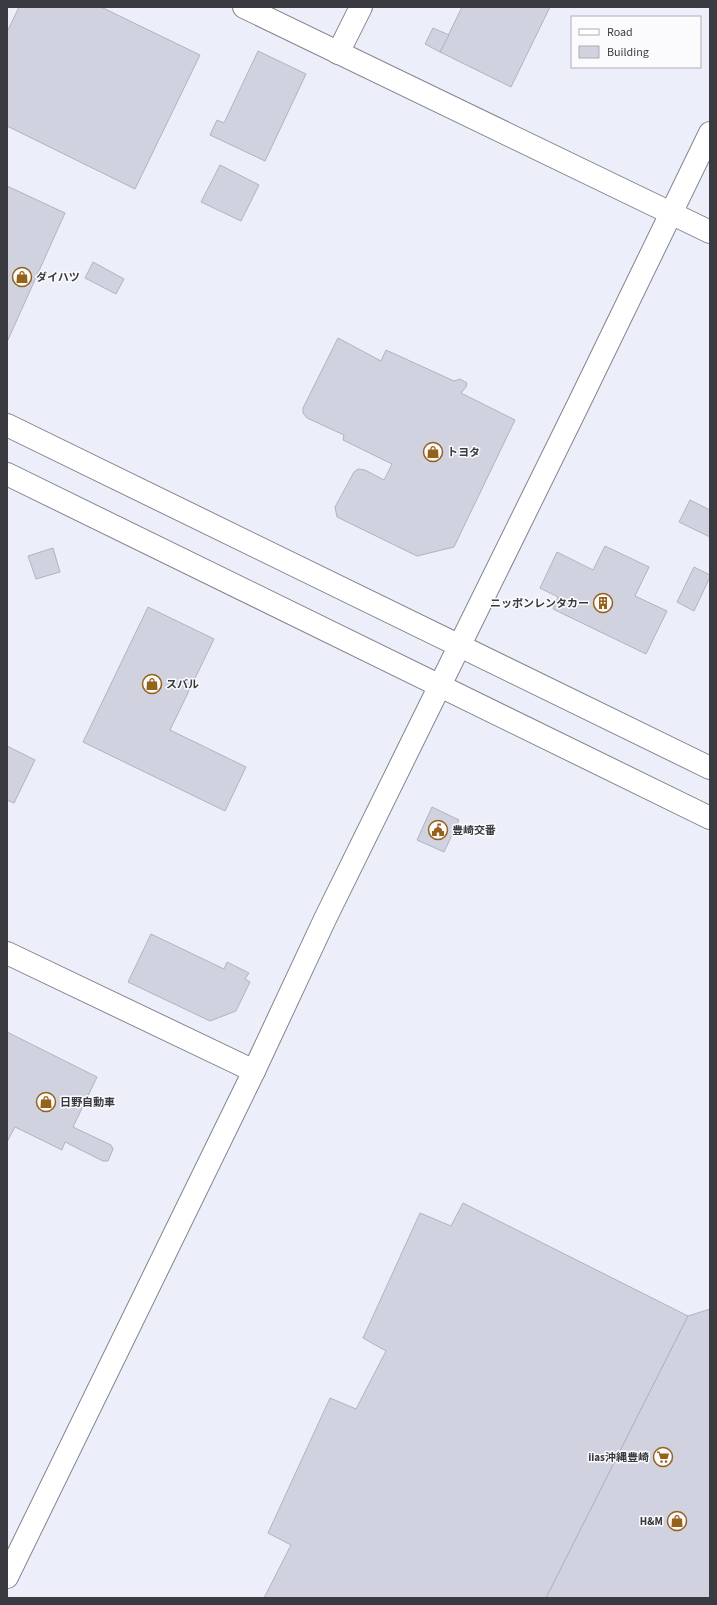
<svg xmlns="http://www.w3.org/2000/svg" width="717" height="1605" font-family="'Source Sans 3','Noto Sans JP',sans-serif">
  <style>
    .building { fill: #d0d2df; stroke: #b1b3bf }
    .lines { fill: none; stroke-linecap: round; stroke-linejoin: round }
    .street-casing { stroke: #838490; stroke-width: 24 }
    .secondary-casing { stroke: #838490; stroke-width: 24 }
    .street { stroke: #fff; stroke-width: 22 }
    .secondary { stroke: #fff; stroke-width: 22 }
    .labels { text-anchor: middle; stroke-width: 3; stroke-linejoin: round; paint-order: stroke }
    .poi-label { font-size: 11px; font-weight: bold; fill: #3a3b40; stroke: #fbfbfe; text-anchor: start }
  </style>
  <rect width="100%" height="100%" fill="#eceefa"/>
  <!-- building -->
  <g class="building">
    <path d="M19,7H101L200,55L135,189L7,126V32Z"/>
    <path d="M462,7H550L511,87L440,52Z"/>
    <path d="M433,28L449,35L440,52L425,44Z"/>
    <path d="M258,51L306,74L265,161L210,135L217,120L224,123Z"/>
    <path d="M220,165L259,185L241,221L201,202Z"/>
    <path d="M7,186L65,213L7,342Z"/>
    <path d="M93,262L124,279L116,294L85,278Z"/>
    <path d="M338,338L381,361L386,350L454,381L460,379L467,383L466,387L461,393L515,420L454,547L417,556L337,517L335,507L354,472L358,469L365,470L384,480L392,464L343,440L344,435L307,418L303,413V408Z"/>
    <path d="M690,500L710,510V537L679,522Z"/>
    <path d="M605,546L649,567L635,596L667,611L646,654L553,609L558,597L540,588L557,552L593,570Z"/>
    <path d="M53,548L60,572L36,579L28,556Z"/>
    <path d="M694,567L710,575V577L694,611L677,602Z"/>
    <path d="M148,607L214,639L170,730L246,767L225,811L83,742Z"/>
    <path d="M7,746L35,760L14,803L7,800Z"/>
    <path d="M432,807L459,820L444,852L417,840Z"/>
    <path d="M151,934L224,969L227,962L249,973L245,979L250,982L236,1011L210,1021L128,982Z"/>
    <path d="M7,1032L97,1077L73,1127L111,1145L113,1149L108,1161H103L65,1142L62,1150L15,1127L7,1142Z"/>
    <path d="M463,1203L688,1316L546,1598H264L291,1545L268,1533L330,1398L356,1409L386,1351L363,1338L420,1213L451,1226Z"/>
    <path d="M710,1309V1598H546L688,1316Z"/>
  </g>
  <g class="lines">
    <!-- street casing -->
    <g class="street-casing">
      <path id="street" d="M7,953L254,1071"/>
    </g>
    <!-- secondary casing -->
    <g class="secondary-casing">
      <g id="secondary">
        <path d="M244,7L710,232"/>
        <path d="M338,53L361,7"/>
        <path d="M7,425L710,768"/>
        <path d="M7,474L710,818"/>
        <path d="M7,1577L254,1071L325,919L578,405L710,133"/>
      </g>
    </g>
    <!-- street -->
    <use href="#street" class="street"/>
    <!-- secondary -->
    <use href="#secondary" class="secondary"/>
  </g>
  <!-- icons -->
  <defs>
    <g id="shop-ring" transform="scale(1)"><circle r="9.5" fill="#fbfbfe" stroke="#966118" stroke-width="1.5"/><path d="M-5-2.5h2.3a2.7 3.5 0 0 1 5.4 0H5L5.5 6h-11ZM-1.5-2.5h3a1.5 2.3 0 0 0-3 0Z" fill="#966118"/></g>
    <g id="building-ring" transform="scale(1)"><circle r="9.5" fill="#fbfbfe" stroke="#966118" stroke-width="1.5"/><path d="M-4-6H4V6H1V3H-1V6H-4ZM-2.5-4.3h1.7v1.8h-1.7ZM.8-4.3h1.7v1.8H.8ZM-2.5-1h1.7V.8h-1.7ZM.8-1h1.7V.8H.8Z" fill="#966118"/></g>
    <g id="civic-ring" transform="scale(1)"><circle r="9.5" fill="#fbfbfe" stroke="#966118" stroke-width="1.5"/><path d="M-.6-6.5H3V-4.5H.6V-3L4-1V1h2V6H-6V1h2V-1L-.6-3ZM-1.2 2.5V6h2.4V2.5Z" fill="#966118"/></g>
    <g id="supermarket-ring" transform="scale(1)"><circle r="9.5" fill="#fbfbfe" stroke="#966118" stroke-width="1.5"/><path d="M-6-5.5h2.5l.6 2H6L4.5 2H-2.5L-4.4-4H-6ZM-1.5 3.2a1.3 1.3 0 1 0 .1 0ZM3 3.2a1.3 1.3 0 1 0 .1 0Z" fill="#966118"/></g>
  </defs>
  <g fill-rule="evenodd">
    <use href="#shop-ring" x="22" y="277"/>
    <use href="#shop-ring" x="433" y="452"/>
    <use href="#building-ring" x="603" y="603"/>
    <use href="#shop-ring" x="152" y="684"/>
    <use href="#civic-ring" x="438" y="830"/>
    <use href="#shop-ring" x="46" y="1102"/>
    <use href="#supermarket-ring" x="663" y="1457"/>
    <use href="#shop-ring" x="677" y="1521"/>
  </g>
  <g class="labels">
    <!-- poi labels -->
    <g class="poi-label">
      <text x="36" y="281">ダイハツ</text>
      <text x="447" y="456">トヨタ</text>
      <text x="589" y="607" text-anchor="end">ニッポンレンタカー</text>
      <text x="166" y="688">スバル</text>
      <text x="452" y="834">豊崎交番</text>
      <text x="60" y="1106">日野自動車</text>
      <text x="649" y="1461" text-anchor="end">iias沖縄豊崎</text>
      <text x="663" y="1525" text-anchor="end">H&amp;M</text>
    </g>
  </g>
  <!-- border -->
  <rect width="717" height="1605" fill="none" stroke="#3a3b40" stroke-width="16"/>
  <!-- legend -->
  <rect x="571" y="16" width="130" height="52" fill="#fbfbfe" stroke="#aeaeb2"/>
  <rect x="579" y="29" width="20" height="6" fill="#ffffff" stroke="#aeaeb2"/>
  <text x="607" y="36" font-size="12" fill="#3a3b40">Road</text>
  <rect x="579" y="46" width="20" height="12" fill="#d0d2df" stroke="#aeaeb2"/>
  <text x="607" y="56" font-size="12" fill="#3a3b40">Building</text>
</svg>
